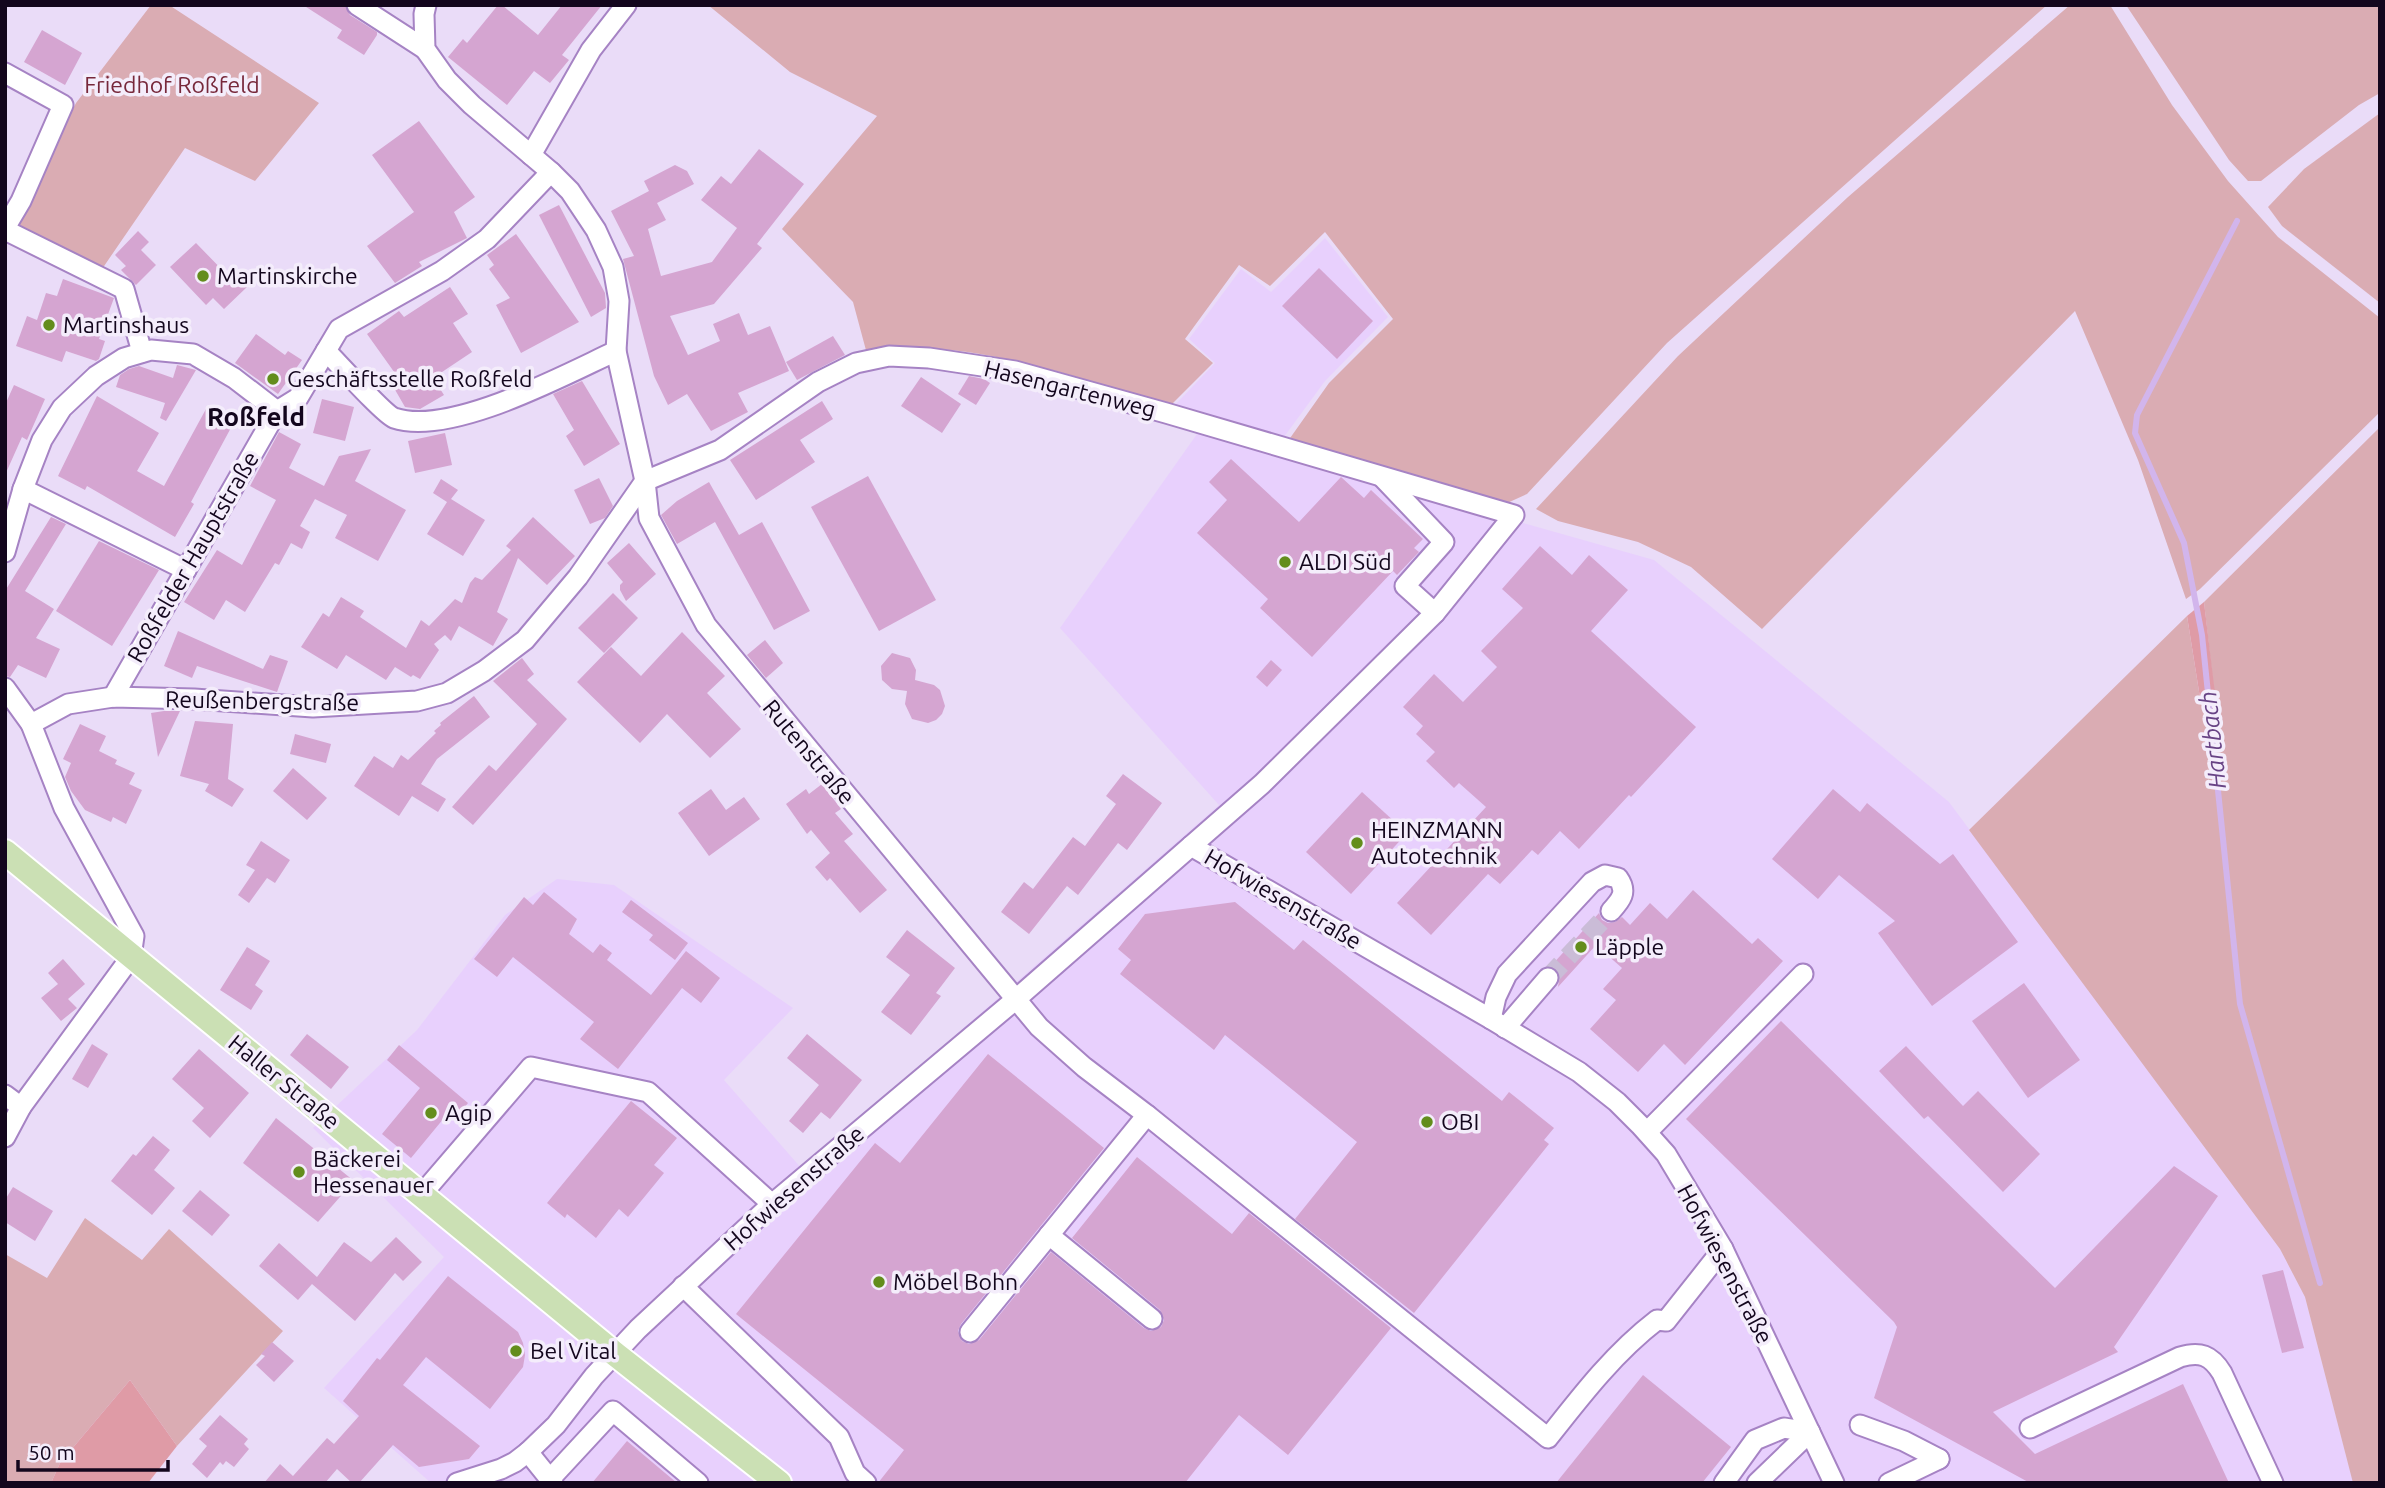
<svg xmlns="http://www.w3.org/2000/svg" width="2385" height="1488" font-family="Ubuntu,sans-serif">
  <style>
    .built { fill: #e8d0fd }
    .green { fill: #daacb3 }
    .forest { fill: #df9ba6 }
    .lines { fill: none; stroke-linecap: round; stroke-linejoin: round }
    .stream { stroke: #d2b5ec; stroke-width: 6 }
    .building { fill: #d5a5d1 }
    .minor-tunnel { stroke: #cabcd7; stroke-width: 19; stroke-dasharray: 19 10; stroke-linecap: butt }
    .minor-casing { stroke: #a683c4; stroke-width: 23 }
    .major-casing { stroke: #fff; stroke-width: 28 }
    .minor { stroke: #fff; stroke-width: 19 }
    .major { stroke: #cbe0b4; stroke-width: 24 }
    .poi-dot { fill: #638d1c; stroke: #f4edfb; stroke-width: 2.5 }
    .labels { text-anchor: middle; stroke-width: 7; stroke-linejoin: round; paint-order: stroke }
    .park-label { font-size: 23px; fill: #77283b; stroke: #f4edfb }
    .poi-label { font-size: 23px; fill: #13061d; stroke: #f4edfb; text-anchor: start }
    .street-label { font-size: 23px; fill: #13061d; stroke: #f4edfb }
    .water-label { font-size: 24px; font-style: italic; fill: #684385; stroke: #f4edfb }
    .quarter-label { font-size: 26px; font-weight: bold; fill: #13061d; stroke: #f4edfb }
  </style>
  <rect width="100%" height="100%" fill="#eadcf8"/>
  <!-- built -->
  <path class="built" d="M1325,238L1388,317L1325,381L1273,452L1654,560L1949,802L2280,1249L2305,1297L2353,1483H431L324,1388L444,1257L313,1128L417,1030L505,915L557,879L614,885L793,1008L724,1080L802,1169L1219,805L1060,628L1209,417L1175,405L1215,363L1189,339L1241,269L1271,292Z"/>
  <!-- green -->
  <g class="green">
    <path d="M151,5H169L319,103L255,181L185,148L100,272L13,227L76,103Z"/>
    <path d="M708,5H2047L1667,343L1527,494L1505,504L1288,441L1329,383L1393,319L1325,232L1270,286L1239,265L1185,339L1213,363L1171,405C1082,380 959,332 867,354L853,302L782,229L877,116L790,72Z"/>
    <path d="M2070,5H2110L2172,105L2228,181L2278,237L2380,318V412L2200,589L2186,599L2138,460L2075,311L1762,629L1691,567L1638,542L1558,521L1536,509L1678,356L1848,197Z"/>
    <path d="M2126,5H2380V93L2359,105L2261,181H2248L2229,160Z"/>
    <path d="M2380,113V303L2282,226L2268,207L2304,169Z"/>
    <path d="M2380,427V1483H2353L2305,1297L2280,1249L1969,830L2187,616L2201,704L2216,709L2204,602Z"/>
    <path d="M85,1218L142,1260L169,1229L283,1331L177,1446L130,1380L60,1463L51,1483H5V1254L47,1278Z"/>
  </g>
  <!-- forest -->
  <g class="forest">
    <path d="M2204,602L2217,710L2201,704L2187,616Z"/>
    <path d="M130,1380L177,1446L148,1483H51L60,1463Z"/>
  </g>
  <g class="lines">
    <!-- stream -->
    <path class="stream" d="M2237,221L2137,415L2135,433L2184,543L2202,635L2240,1004L2320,1283"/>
  </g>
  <!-- building -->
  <g class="building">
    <path d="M303,5H345L350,15L377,32V35L364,55L337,38L342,30Z"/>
    <path d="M498,5H502L538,35L562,5H602L562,55L569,60L550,83L534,71L507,105L448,57L463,39L467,43Z"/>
    <path d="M42,30L82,53L65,85L24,62Z"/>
    <path d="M419,121L475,197L454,212L467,238L419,262L422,266L395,283L367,246L414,212L372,155Z"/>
    <path d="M759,149L804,184L757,244L762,248L714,304L670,316L688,355L720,341L713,324L739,313L748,335L770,326L789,371L738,393L748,412L711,431L687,394L668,405L654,376L623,259L634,256L611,211L649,191L644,181L675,165L687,171L694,184L657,203L666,220L648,229L661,276L712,262L737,228L701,200L721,176L731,184Z"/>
    <path d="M559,205L605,293L606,308L591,317L539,215Z"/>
    <path d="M138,231L149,242L141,250L156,265L136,285L121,270L126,266L115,255Z"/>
    <path d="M516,234L579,322L521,353L496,305L510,298L489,269L494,265L487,255Z"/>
    <path d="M196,243L230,278L234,274L247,287L224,309L213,298L206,305L170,267Z"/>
    <path d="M1319,268L1373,321L1337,359L1282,306Z"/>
    <path d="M63,279L114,298L99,339L105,341L99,359L96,361L66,351L62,362L16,346L27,316L37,320L46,293L57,296Z"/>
    <path d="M450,287L468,314L453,323L472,352L433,378L444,395L420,409L405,407L394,388L402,383L367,334L399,311L404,317Z"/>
    <path d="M256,334L285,355L288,351L302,360L278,394L235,363Z"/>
    <path d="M833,336L845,355L797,380L786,362Z"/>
    <path d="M177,365L196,370L166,421L160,418L165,403L116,387L120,375L129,369L139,366L173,378Z"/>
    <path d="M969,376L984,379L990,383L976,405L958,394Z"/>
    <path d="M921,377L961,404L942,433L901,406Z"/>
    <path d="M582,381L620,444L584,466L566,436L574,430L553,394Z"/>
    <path d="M14,385L45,399L27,440L22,437L5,475V405Z"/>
    <path d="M97,396L159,433L137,471L164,486L206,409L233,424L191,502L194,504L175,537L87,486L85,490L58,476Z"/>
    <path d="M322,399L354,407L345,441L313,433Z"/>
    <path d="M822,401L833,419L800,440L815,462L756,500L730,460Z"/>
    <path d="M279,432L301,444L289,468L324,486L339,456L371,449L355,481L406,510L378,561L335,538L347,515L315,499L300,526L310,532L302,549L291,543L279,565L275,563L245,612L226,600L214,620L184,602L217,550L242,565L276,500L250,486Z"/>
    <path d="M445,433L452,465L415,473L408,441Z"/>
    <path d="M1231,459L1299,522L1341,477L1364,498L1371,490L1423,539L1414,548L1419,552L1397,575L1393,571L1312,657L1260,608L1268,599L1197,533L1227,500L1209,482Z"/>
    <path d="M868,476L936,600L879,631L811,507Z"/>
    <path d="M599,478L613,506L605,518L590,524L574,490Z"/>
    <path d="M441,479L458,490L451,499L485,520L463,556L427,534L447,502L433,493Z"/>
    <path d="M709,482L739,535L762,522L810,611L774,630L715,522L677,544L661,515L677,501Z"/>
    <path d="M51,517L66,524L25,591L54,609L36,638L60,649L46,678L18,665L10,677L5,676V591Z"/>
    <path d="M533,517L575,556L547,585L518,558L497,612L508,619L493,646L459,626L451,641L445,635L434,644L439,650L420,679L413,675L411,677L395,667L386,680L346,655L337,669L301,647L323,613L329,617L341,597L364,611L360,617L406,648L421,620L429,626L455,599L462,603L470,583L475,577L482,580L511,550L506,546Z"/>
    <path d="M99,541L159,570L112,646L56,611Z"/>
    <path d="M629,543L656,574L626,601L620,590V585L623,582L607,563Z"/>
    <path d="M1540,546L1572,575L1589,555L1628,590L1591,631L1696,727L1631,797L1629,795L1579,849L1560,831L1538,855L1532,850L1500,884L1488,874L1431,935L1397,903L1486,807L1459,783L1454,788L1426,761L1435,752L1416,734L1423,726L1403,707L1434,674L1463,702L1497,667L1481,651L1523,608L1502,589Z"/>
    <path d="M613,593L638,618L604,653L578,628Z"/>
    <path d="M178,631L263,669L270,655L288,661L277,692L197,666L192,678L164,666Z"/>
    <path d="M682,632L725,676L707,693L741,729L710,758L667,714L640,743L577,682L611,647L641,676Z"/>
    <path d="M765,640L783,663L766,678L747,655Z"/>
    <path d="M892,653L910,658L916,670L915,680L934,685L940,690L945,706L942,714L936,720L928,723L912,719L905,704L907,691L892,689L882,680L881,666Z"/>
    <path d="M522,658L534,674L527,680L567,719L473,825L452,807L489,765L496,771L537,724L493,681Z"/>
    <path d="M1271,660L1282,670L1267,687L1256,677Z"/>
    <path d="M474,696L490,717L437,759L421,784L446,799L438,812L412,796L399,816L354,786L374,756L393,768L401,755L408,760L436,733L434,731L441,725L440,723Z"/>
    <path d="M164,711H180L158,757L151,713Z"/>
    <path d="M195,721L233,724L228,779L244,789L232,807L205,791L209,784L180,776Z"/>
    <path d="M80,724L106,736L99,751L117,760L115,764L135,773L129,784L142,790L126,824L113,817L111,822L85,810L71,791L65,777L71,763L63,759Z"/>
    <path d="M295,734L331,744L326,763L290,754Z"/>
    <path d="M293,768L327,798L307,820L273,791Z"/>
    <path d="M1123,774L1162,803L1127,850L1118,843L1078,895L1067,886L1029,934L1001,912L1024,882L1033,889L1073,837L1085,846L1116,804L1106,796Z"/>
    <path d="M822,784L841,809L835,813L853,834L844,841L887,890L860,913L830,878L827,881L815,867L830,853L811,830L807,834L786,804L806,789L809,794Z"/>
    <path d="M711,789L726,810L744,797L760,819L709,856L678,813Z"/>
    <path d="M1833,789L1860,812L1867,803L1940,864L1953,854L2018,942L1932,1006L1878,933L1895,921L1839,875L1818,899L1772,859Z"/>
    <path d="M1362,792L1407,833L1351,894L1306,852Z"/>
    <path d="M261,841L290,860L275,883L267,878L249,903L238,895L255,870L246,865Z"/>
    <path d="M1693,890L1752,944L1758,938L1783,961L1685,1065L1664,1044L1638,1072L1590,1029L1616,1000L1603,989L1622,968L1596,945L1558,987L1560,975L1551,966L1599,913L1602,920L1608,923L1615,922L1622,917L1630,925L1650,903L1667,919Z"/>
    <path d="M544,892L577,919L569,934L593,953L600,944L612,953L607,960L651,995L686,951L720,978L701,1003L682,988L618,1069L580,1039L594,1022L513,957L497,977L474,959L524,897L533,905Z"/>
    <path d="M631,900L688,943L675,960L649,940L653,935L622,912Z"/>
    <path d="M1235,902L1294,950L1303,940L1502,1101L1509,1092L1554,1128L1544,1140L1549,1144L1414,1313L1295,1219L1357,1142L1225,1035L1214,1050L1120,974L1131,960L1118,949L1145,914Z"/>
    <path d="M907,930L955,968L936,993L941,996L911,1035L881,1012L910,975L886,957Z"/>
    <path d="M247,947L270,961L255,985L263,991L251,1010L220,990Z"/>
    <path d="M63,959L85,984L68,999L77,1008L61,1021L41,998L58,984L48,973Z"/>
    <path d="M2024,983L2080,1060L2028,1098L1972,1021Z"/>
    <path d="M1781,1021L2055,1288L2174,1166L2218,1196L2114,1347L2118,1352L1993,1412L2035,1454L2183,1384L2229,1483H2030L1874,1398L1897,1327L1894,1322L1686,1119Z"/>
    <path d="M307,1034L349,1067L331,1089L290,1055Z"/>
    <path d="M807,1034L862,1080L830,1119L821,1112L803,1133L789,1121L819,1085L787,1058Z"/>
    <path d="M92,1044L108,1054L88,1088L72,1079Z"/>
    <path d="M399,1045L468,1103L456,1118L449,1112L411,1158L382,1134L420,1088L387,1060Z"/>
    <path d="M1906,1046L1963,1106L1978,1091L2040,1154L2003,1192L1928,1116L1924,1119L1879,1071Z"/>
    <path d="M199,1049L249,1093L210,1138L192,1121L204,1108L172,1079Z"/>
    <path d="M988,1054L1104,1148L961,1324L958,1331L962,1341L969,1344L979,1340L1051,1252L1144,1328L1151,1331L1161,1327L1164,1320L1160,1310L1072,1238L1137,1157L1232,1234L1249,1213L1391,1328L1288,1455L1239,1415L1185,1483H878L904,1450L736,1314L875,1143L900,1163Z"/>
    <path d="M631,1101L677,1138L654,1165L664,1173L628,1217L619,1209L596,1238L567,1214L565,1218L547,1203Z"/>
    <path d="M276,1118L354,1181L318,1222L243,1163Z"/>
    <path d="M153,1136L170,1150L154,1170L175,1188L152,1215L111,1181L133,1154L136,1156Z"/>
    <path d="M13,1187L53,1211L35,1241L5,1222V1200Z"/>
    <path d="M200,1190L230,1215L212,1236L182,1211Z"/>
    <path d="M396,1237L422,1262L403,1281L395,1273L355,1321L312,1284L298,1300L259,1266L279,1243L317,1277L344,1242L371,1262Z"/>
    <path d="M2283,1270L2304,1348L2282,1353L2262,1275Z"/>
    <path d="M448,1276L518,1332L523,1343L525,1355L523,1367L490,1409L426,1357L403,1385L480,1446L469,1459L419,1467L393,1445L359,1483H352L337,1469L325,1483H264L280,1464L293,1476L327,1438L334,1444L359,1416L343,1401L377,1358L380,1360Z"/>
    <path d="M272,1342L294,1361L274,1382L256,1365L265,1356L261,1354Z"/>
    <path d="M1643,1375L1731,1447L1702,1483H1556Z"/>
    <path d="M220,1415L248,1439L244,1444L249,1449L234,1467L226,1461L223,1465L220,1462L207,1478L192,1464L207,1446L199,1439Z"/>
    <path d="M627,1441L677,1483H592Z"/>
  </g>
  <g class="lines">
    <!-- minor-tunnel -->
    <path class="minor-tunnel" d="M1548,978L1611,911"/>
    <!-- minor casing -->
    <g class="minor-casing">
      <g id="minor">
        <path d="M357,5L425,49"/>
        <path d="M426,5L424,14L425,49L447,80L472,105L551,172L570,191L596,230L613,267L619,301L616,351L645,481L649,518L706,625L1039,1027L1084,1067L1147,1115L1548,1438C1581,1396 1614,1353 1657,1320L1666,1321L1723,1249"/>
        <path d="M5,73L63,105L21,201L5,228"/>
        <path d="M531,155L591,50L626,5"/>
        <path d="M5,230L124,289L142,352"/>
        <path d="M326,351C337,362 384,414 394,418C450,437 564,375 616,351"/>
        <path d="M1383,478L1444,542L1405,586L1435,613"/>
        <path d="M645,481L720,450L818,382L856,363L889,356L929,358L1015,371L1166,413L1514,515L1435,613L1262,784L1191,846"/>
        <path d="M23,489L186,570"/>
        <path d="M5,552L23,489L42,440L62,408L96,376L124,358L151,350L193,354L234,378L277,411"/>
        <path d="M5,688L31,724L64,808L134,936L131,957L21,1107L5,1095"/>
        <path d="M113,697L277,411L298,398L339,329L442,271L487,239L551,172"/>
        <path d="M31,724L68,704L113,697L194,699L313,707L417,701L447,693L484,671L525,640L578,577L645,481"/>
        <path d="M1491,1019L1496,997L1507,974L1592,882L1605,875L1618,878C1628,892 1621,900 1611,911"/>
        <path d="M1505,1028L1548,978"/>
        <path d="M1647,1132L1803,974"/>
        <path d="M5,1137L21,1107"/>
        <path d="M422,1194L531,1067L648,1092L772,1204"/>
        <path d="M1049,1235L1152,1319"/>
        <path d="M683,1286L839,1437L855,1473L866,1483"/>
        <path d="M970,1332L1147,1115"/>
        <path d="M1860,1425L1904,1441L1939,1459"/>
        <path d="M2030,1428L2180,1357C2200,1351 2211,1355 2222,1373L2273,1483"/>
        <path d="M528,1452L553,1483"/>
        <path d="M550,1479L613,1411L698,1483"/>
        <path d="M457,1483L501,1469L515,1462L528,1452L556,1425L594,1376L638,1329L772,1204L1015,1000L1191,846L1491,1019L1579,1072L1617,1102L1640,1125L1666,1154L1723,1249L1834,1483"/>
        <path d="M1724,1483L1755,1440L1784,1428L1810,1432L1757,1483"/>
        <path d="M1889,1483L1939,1459"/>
      </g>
    </g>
    <!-- major casing -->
    <g class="major-casing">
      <path id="major" d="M5,852L615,1354L779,1483"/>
    </g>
    <!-- minor -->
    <use href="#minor" class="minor"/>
    <!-- major -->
    <use href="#major" class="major"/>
  </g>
  <!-- markers -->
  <g class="poi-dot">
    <circle cx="203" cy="276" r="7"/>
    <circle cx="49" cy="325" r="7"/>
    <circle cx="273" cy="379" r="7"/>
    <circle cx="1285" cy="562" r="7"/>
    <circle cx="1357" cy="843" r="7"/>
    <circle cx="1581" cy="947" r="7"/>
    <circle cx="431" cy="1113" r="7"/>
    <circle cx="1427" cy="1122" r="7"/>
    <circle cx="299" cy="1172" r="7"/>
    <circle cx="879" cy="1282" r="7"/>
    <circle cx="516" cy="1351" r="7"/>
  </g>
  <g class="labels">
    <!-- park labels -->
    <g class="park-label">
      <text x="172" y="93">Friedhof Roßfeld</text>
    </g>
    <!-- poi labels -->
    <g class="poi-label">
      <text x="217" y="284">Martinskirche</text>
      <text x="63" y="333">Martinshaus</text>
      <text x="287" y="387">Geschäftsstelle Roßfeld</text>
      <text x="1299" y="570">ALDI Süd</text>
      <text x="1371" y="838">HEINZMANN<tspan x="1371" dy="26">Autotechnik</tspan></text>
      <text x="1595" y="955">Läpple</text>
      <text x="445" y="1121">Agip</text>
      <text x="1441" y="1130">OBI</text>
      <text x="313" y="1167">Bäckerei<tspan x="313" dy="26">Hessenauer</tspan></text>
      <text x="893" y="1290">Möbel Bohn</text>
      <text x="530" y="1359">Bel Vital</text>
    </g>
    <!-- street labels -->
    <g class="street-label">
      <text transform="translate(1070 389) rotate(14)" y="8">Hasengartenweg</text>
      <text transform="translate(193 557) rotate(-60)" y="8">Roßfelder Hauptstraße</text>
      <text transform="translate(262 701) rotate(1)" y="8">Reußenbergstraße</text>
      <text transform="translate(809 752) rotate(50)" y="8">Rutenstraße</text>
      <text transform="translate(1283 899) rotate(30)" y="8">Hofwiesenstraße</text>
      <text transform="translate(284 1082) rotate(39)" y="8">Haller Straße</text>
      <text transform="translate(794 1188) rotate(-41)" y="8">Hofwiesenstraße</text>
      <text transform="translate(1725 1264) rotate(62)" y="8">Hofwiesenstraße</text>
    </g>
    <!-- water labels -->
    <g class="water-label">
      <text transform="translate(2213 740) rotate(-96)" y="8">Hartbach</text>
    </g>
    <!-- quarter labels -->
    <g class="quarter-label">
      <text x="256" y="426">Roßfeld</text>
    </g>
  </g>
  <!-- border -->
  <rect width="2385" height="1488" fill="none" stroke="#13061d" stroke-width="14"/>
  <!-- scale -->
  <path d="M18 1460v10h150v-10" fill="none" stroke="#13061d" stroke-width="3.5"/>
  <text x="28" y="1460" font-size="21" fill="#13061d" stroke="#f4edfb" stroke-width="5" paint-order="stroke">50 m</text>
</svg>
